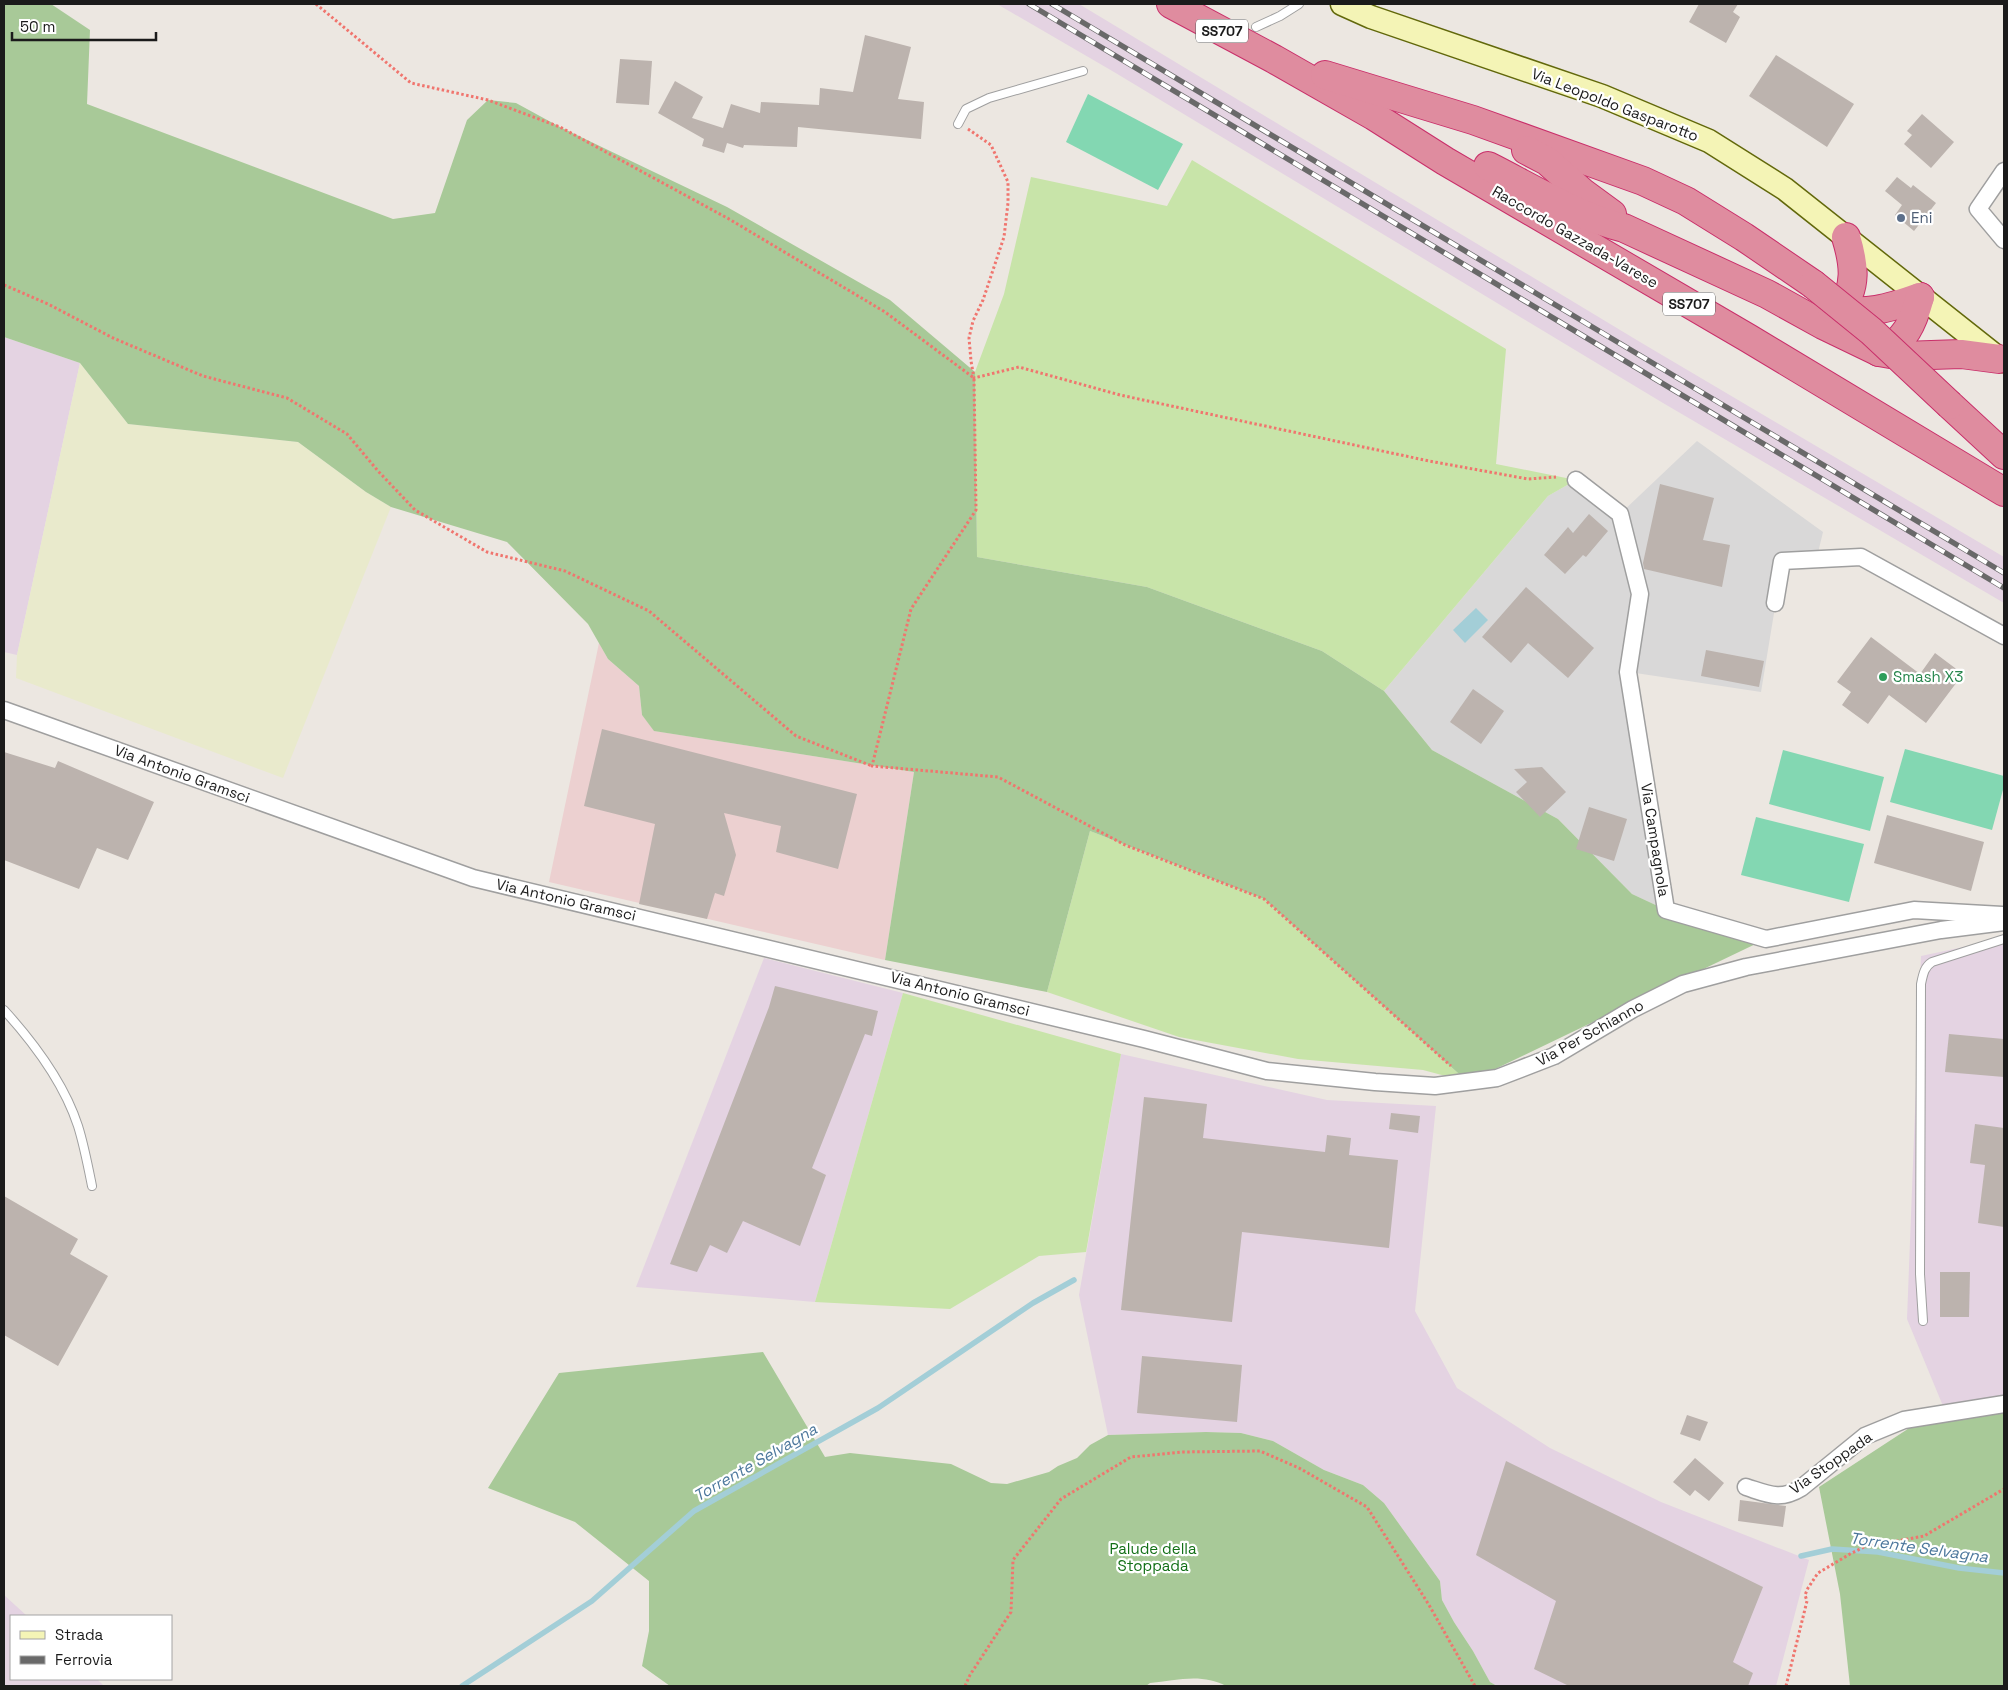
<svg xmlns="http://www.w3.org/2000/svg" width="2008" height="1690" font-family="'Space Grotesk',sans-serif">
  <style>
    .residential { fill: #d9d8d8 }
    .commercial { fill: #ecd0d0 }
    .industrial { fill: #e4d3e2 }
    .farmland { fill: #e9eacc }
    .grass { fill: #c8e4a9 }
    .forest { fill: #a8c998 }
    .pitch { fill: #83d7b2 }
    .water { fill: #a3ced7 }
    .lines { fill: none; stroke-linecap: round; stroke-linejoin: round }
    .stream { stroke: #a3ced7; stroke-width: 5.5 }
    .building { fill: #bcb3ae }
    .lane-casing { stroke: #9f9f9f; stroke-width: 10 }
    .street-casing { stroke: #9f9f9f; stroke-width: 19 }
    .secondary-casing { stroke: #62680b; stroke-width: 25 }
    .highway-casing { stroke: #c92f6a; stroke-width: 30 }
    .path { stroke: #f0756e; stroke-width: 3; stroke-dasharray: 2.5 2.5; stroke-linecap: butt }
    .lane { stroke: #fff; stroke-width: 8 }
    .street { stroke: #fff; stroke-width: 16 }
    .secondary { stroke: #f4f4b6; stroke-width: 22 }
    .highway { stroke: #df8c9f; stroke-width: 28 }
    .rail-casing { stroke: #696969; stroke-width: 5.5 }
    .rail { stroke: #fff; stroke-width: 4; stroke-dasharray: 11; stroke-linecap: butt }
    .highway-bridge-casing { stroke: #c92f6a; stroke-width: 30; stroke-linecap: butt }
    .highway-bridge { stroke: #df8c9f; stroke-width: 28 }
    .service-dot { fill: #5c6f8a; stroke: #fff; stroke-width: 2 }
    .leisure-dot { fill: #2e9e5b; stroke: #fff; stroke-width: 2 }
    .labels { text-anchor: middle; stroke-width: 4.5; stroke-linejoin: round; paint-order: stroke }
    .shield { fill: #fff; stroke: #5f5f5f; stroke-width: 1 }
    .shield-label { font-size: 14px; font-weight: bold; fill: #1b1b1b }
    .street-label { font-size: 15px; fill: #1b1b1b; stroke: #fff }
    .service-label { font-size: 15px; fill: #4e5e75; stroke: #fff; text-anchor: start }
    .leisure-label { font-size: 15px; fill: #27864d; stroke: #fff; text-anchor: start }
    .park-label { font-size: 15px; fill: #126f16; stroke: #fff }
    .water-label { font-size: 16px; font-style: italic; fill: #4c779c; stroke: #fff }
  </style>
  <rect width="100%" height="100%" fill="#ece7e1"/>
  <!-- residential -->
  <path class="residential" d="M1697,441L1823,532L1816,561L1782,565L1761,692L1629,672L1666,910L1632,894L1558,819L1432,750L1384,691L1548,496L1576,480L1620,514Z"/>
  <!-- commercial -->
  <path class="commercial" d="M599,643L608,659L639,686L642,715L655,731L914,772L885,960L549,882Z"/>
  <!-- industrial -->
  <g class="industrial">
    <path d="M997,4H1079L1640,342L2004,557V603L1663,403L1114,72Z"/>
    <path d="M4,337L80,363L17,655L4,652Z"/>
    <path d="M2004,940V1399L1943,1406L1907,1319L1921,956L1992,941Z"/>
    <path d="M764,958L903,993L815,1302L636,1287Z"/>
    <path d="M1121,1054L1327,1100L1436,1106L1415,1311L1457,1388L1550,1448L1661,1502L1809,1560L1776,1686H1497L1490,1682L1473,1651L1454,1622L1442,1600L1440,1581L1384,1503L1363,1485L1324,1470L1273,1441L1241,1433L1206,1432L1108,1435L1079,1295Z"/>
    <path d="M4,1595L27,1616H11V1679H97L103,1685L102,1686H4Z"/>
  </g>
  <!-- farmland -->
  <path class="farmland" d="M80,363L128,424L298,442L366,492L391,507L283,778L16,678L17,655Z"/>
  <!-- grass -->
  <g class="grass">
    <path d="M1192,160L1506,349L1496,464L1576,480L1548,496L1384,691L1322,651L1147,587L977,557L975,372L1004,294L1031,177L1167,206Z"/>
    <path d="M1090,831L1264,899L1468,1082L1423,1070L1298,1059L1179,1037L1047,992Z"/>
    <path d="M903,993L1121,1054L1086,1252L1039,1256L950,1309L815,1302Z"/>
  </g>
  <!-- forest -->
  <g class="forest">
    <path d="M4,4H51L90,30L87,104L393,219L435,213L467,120L488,100L516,103L560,127L727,207L890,300L975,372L977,557L1147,587L1322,651L1384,691L1432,750L1558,819L1632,894L1707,929L1766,939L1468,1082L1264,899L1090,831L1047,992L885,960L914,772L654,731L642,715L639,686L608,659L588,624L507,542L391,507L366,492L298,442L128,424L80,363L4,337Z"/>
    <path d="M763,1352L825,1457L850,1453L951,1464L991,1483L1007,1484L1049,1472L1058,1466L1077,1458L1090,1445L1108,1435L1206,1432L1241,1433L1273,1441L1324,1470L1363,1485L1384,1503L1440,1581L1442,1600L1454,1622L1473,1651L1490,1682L1497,1686H1226C1203,1673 1176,1680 1150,1683L1146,1686H670L642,1666L649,1631V1581L575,1522L488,1488L559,1373Z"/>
    <path d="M2004,1399V1686H1850L1840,1594L1819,1487L1943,1406Z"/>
  </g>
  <!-- pitch -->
  <g class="pitch">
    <path d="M1088,94L1183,144L1158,190L1066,142Z"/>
    <path d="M1905,749L2004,776V786L1992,830L1890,802Z"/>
    <path d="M1783,750L1884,777L1870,831L1769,804Z"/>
    <path d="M1756,817L1864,844L1849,902L1741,875Z"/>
  </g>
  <!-- water -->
  <path class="water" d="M1476,608L1488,620L1465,643L1453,630Z"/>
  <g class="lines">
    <!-- stream -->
    <g class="stream">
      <path d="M1801,1556L1832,1549L1878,1552L1959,1568L2004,1573"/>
      <path d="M462,1686L592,1601L694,1511L878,1408L1033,1303L1074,1280"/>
    </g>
  </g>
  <!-- building -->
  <g class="building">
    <path d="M1699,4H1738L1733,12L1740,17L1726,43L1689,22Z"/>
    <path d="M865,35L911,47L898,99L924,102L921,139L798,127L797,147L744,145L743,148L727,143L724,153L702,146L704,139L658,113L675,81L703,97L692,118L723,128L731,104L760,113L761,102L819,105L820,88L853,92Z"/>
    <path d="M1776,55L1854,104L1827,147L1749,96Z"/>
    <path d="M620,59L652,61L649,105L616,103Z"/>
    <path d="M1922,114L1954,142L1931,168L1904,144L1912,135L1907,131Z"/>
    <path d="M1897,177L1911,188L1913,185L1936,203L1914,231L1895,215L1902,205L1885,191Z"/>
    <path d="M1660,484L1714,498L1703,540L1730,545L1722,587L1644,569L1643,563Z"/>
    <path d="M1589,514L1608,531L1586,557L1583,555L1565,574L1544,555L1568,527L1573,533Z"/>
    <path d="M1526,587L1594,648L1568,678L1528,643L1511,663L1482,637Z"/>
    <path d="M1871,637L1920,674L1935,653L1963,674L1926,723L1889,695L1868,724L1842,705L1851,692L1837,682Z"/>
    <path d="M1706,650L1764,661L1759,687L1701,676Z"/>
    <path d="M1473,689L1504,711L1481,744L1450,722Z"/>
    <path d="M602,729L857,794L838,869L776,852L781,826L724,813L736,855L724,896L715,893L707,919L639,904L655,824L584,806Z"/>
    <path d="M4,752L55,768L58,761L154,802L128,860L97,848L79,889L4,860Z"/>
    <path d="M1542,767L1566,792L1540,817L1516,792L1527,782L1514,769Z"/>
    <path d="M1589,807L1627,819L1614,861L1576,849Z"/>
    <path d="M1887,815L1984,842L1971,891L1874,863Z"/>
    <path d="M775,986L878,1011L872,1036L865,1034L812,1168L826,1175L800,1246L743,1221L727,1253L710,1245L697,1272L670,1264L769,1007Z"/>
    <path d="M1949,1034L2004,1039V1077L1945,1072Z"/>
    <path d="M1144,1097L1207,1104L1203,1138L1325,1152L1327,1135L1351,1138L1349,1155L1398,1160L1389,1248L1242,1232L1232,1322L1121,1310Z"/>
    <path d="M1391,1113L1420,1116L1418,1133L1389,1129Z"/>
    <path d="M1975,1124L2004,1128V1227L1978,1223L1985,1165L1970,1163Z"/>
    <path d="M4,1196L78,1239L70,1254L108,1276L58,1366L4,1335Z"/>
    <path d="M1940,1272H1970L1969,1317H1940Z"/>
    <path d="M1142,1356L1242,1365L1237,1422L1137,1413Z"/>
    <path d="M1687,1415L1708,1422L1700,1441L1680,1434Z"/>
    <path d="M1695,1458L1724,1483L1709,1501L1695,1490L1690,1496L1673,1482Z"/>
    <path d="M1506,1461L1763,1587L1733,1662L1753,1673L1748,1686H1569L1534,1669L1556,1601L1476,1555Z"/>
    <path d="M1740,1500L1786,1506L1783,1527L1738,1521Z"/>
  </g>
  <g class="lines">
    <!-- lane casing -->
    <g class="lane-casing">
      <g id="lane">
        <path d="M1256,27L1280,16L1299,4"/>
        <path d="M958,124L966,109L989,98L1083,71"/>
        <path d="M4,1010C34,1043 64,1083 78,1126C84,1145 88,1166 92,1186"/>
        <path d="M1923,1321L1920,1274L1921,984C1923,975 1924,967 1932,962L2004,939"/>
      </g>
    </g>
    <!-- street casing -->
    <g class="street-casing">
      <g id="street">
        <path d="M2004,171L1978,209L2004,240"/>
        <path d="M1576,480L1620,514L1640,594L1628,672L1666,910L1766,939L1914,910L2002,915"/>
        <path d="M1775,603L1782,561L1861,557L2004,636"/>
        <path d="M4,710L473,878L1144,1039L1267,1071L1375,1082L1435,1086L1497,1078L1554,1056L1633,1009L1683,984L1746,967L1941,930L2004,922"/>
        <path d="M1746,1487C1768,1494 1780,1501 1801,1488L1865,1436L1904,1420L2004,1404"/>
      </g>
    </g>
    <!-- secondary casing -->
    <g class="secondary-casing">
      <path id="secondary" d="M1342,4L1371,17L1602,96L1709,141L1785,189L2002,361"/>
    </g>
    <!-- highway casing -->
    <g class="highway-casing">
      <g id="highway">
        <path d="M1171,4L1274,59L1374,116L1445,161L1748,338L2004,492"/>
        <path d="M1325,75L1473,120L1643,181L1686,201L1744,237L1813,284"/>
        <path d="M1526,150L1547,161L1582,192L1612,214"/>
        <path d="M1488,166C1532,188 1576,216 1624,228L1767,294L1823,325L1879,352L1902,356L1961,354L1999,359"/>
        <path d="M1832,309C1867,315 1887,309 1920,297"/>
        <path d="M1839,310C1858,288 1854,263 1846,237"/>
        <path d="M1879,352C1906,342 1913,322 1920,297"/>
        <path d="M1950,405L2004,455"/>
      </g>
    </g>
    <!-- path -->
    <g class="path">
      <path d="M316,4L411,83L488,100L560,127L729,219L885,312L974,378L976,510L911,609L872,766L998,777L1125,845L1264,899L1451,1066"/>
      <path d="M968,129L991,145L1008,182V203L1004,237L983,300L973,321L969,338L971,361L974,378L1019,367L1120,395L1429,461L1528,479L1556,477"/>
      <path d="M4,285L48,304L113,338L203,376L287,398L347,434L378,471L415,510L487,552L565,571L649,611L796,736L872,766"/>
      <path d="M965,1686L970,1675L1011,1612L1013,1560L1061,1499L1131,1457L1182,1452L1260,1451L1299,1468L1367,1507L1429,1605L1475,1686"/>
      <path d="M1786,1686L1807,1601L1805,1595L1808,1588L1818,1573L1850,1554L1864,1547L1924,1536L2004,1489"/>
    </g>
    <!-- lane -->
    <use href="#lane" class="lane"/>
    <!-- street -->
    <use href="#street" class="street"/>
    <!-- secondary -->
    <use href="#secondary" class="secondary"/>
    <!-- highway -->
    <use href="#highway" class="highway"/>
    <!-- rail casing -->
    <g class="rail-casing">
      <g id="rail">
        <path d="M1029,4L2004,588"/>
        <path d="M1052,4L2004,573"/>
      </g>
    </g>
    <!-- rail -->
    <use href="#rail" class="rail"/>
    <!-- highway-bridge casing -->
    <g class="highway-bridge-casing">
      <path id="highway-bridge" d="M1813,284L1871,331L1950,405"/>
    </g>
    <!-- highway-bridge -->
    <use href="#highway-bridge" class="highway-bridge"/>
  </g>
  <!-- markers -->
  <circle class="service-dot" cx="1901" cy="218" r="5"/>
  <circle class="leisure-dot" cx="1883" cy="677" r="5"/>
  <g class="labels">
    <!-- shield labels -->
    <g class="shield">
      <rect x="1196" y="19.5" width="52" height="23" rx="4"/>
      <rect x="1663" y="292.5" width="52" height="23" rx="4"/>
    </g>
    <g class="shield-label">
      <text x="1222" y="36">SS707</text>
      <text x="1689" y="309">SS707</text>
    </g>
    <!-- street labels -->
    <g class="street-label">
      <text transform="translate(1615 105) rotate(21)" y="5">Via Leopoldo Gasparotto</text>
      <text transform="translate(1575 237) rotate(30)" y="5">Raccordo Gazzada-Varese</text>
      <text transform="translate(182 774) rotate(20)" y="5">Via Antonio Gramsci</text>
      <text transform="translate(1655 840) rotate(81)" y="5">Via Campagnola</text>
      <text transform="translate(566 900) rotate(13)" y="5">Via Antonio Gramsci</text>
      <text transform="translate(960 994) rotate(14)" y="5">Via Antonio Gramsci</text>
      <text transform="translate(1590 1033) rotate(-29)" y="5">Via Per Schianno</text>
      <text transform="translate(1831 1463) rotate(-35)" y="5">Via Stoppada</text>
    </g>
    <!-- service labels -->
    <g class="service-label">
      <text x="1911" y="223">Eni</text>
    </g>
    <!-- leisure labels -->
    <g class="leisure-label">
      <text x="1893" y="682">Smash X3</text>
    </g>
    <!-- park labels -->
    <g class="park-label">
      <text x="1153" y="1554">Palude della<tspan x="1153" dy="17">Stoppada</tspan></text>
    </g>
    <!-- water labels -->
    <g class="water-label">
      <text transform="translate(755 1462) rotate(-30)" y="6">Torrente Selvagna</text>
      <text transform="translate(1919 1547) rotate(8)" y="6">Torrente Selvagna</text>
    </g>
  </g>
  <!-- border -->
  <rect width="2008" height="1690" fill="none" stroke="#1b1b1b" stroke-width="10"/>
  <!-- legend -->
  <rect x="10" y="1615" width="162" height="65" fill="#ffffff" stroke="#a4a4a4"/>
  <rect x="20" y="1631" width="25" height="8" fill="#f4f4b6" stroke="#a4a4a4"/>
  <text x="55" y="1640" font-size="15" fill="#1b1b1b">Strada</text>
  <rect x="20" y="1656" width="25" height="8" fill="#696969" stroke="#a4a4a4"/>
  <text x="55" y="1665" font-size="15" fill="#1b1b1b">Ferrovia</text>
  <!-- scale -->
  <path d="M12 32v8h144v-8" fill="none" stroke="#1b1b1b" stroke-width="2.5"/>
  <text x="20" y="32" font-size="15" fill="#1b1b1b" stroke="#ffffff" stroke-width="4" paint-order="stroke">50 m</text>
</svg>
